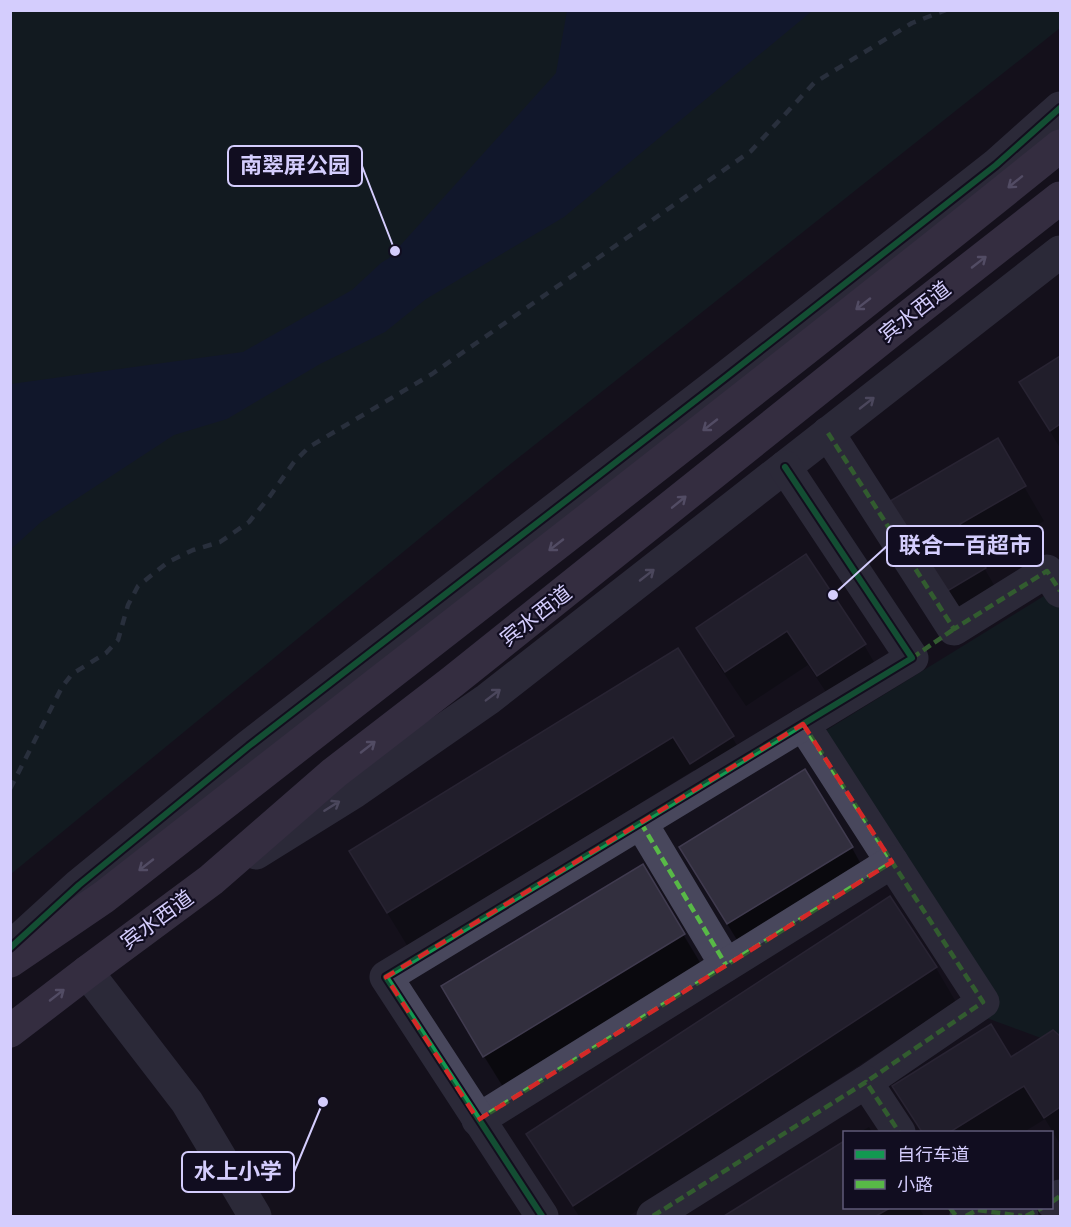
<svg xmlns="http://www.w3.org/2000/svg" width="1071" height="1227" font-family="Manrope,'Noto Sans SC',sans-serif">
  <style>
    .green { fill: #112627 }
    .water { fill: #0f203f }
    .shadow { fill: #0007 }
    .building { fill: #322f3e; stroke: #403b4f; stroke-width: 1.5 }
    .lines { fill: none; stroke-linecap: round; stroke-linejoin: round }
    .minor { stroke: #48475c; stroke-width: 33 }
    .major { stroke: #5c506e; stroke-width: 33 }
    .rail { stroke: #425464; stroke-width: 4.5; stroke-dasharray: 9 8; stroke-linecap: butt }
    .quiet { stroke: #58b947; stroke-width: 4.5; stroke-dasharray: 9 4.5; stroke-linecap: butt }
    .cycleway-casing { stroke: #110d20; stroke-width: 10 }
    .cycleway { stroke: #139951; stroke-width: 6 }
    .oneway { stroke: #9e95bd }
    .oneway2 { stroke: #8e8aac }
    .marked { fill: none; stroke: #d62828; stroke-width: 4.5; stroke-dasharray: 12 8; stroke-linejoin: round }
    .labels { text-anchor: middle; stroke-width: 4.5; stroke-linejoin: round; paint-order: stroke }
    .street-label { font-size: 21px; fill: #d4cdfd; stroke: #110d20 }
    .leader { fill: none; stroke: #d4cdfd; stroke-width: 2 }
    .callout-dot { fill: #d4cdfd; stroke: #110d20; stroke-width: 2 }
    .callout { fill: #110d20; stroke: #d4cdfd; stroke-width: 2 }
    .callout-label { font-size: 22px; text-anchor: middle; font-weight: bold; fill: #d4cdfd }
  </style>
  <rect width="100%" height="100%" fill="#14111c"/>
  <!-- green -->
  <g class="green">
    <path d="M1060,10V28L498,474L11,874L10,11Z"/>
    <path d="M1060,586V1045L984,1017L817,736Z"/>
  </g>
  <!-- water -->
  <path class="water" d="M567,11H812L564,217L426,299L385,332L320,364L227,419L174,435L41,522L11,549V384L243,352L352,290L381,263L389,258L556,73Z"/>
  <!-- shadow -->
  <g class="shadow">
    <path d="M1060,358V448L1021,382Z"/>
    <path d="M997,440L1044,521L979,559L1005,604L960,630L887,505Z"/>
    <path d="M806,557L864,645L884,679L838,710L808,665L746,706L717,663L698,628Z"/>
    <path d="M678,650L732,737L752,771L711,797L694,770L408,947L371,886Z"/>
    <path d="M852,848L871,882L748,958L701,881Z"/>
    <path d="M642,866L704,969L505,1090L462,1021Z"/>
    <path d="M890,898L936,968L956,1002L629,1216H579L548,1169L528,1135Z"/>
    <path d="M1053,1032L1060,1038V1144L1045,1119L1024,1132H921L894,1087L1011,1059Z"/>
    <path d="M869,1127L872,1132H860Z"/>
    <path d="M844,1142V1208H919L924,1216H727Z"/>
  </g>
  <!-- building -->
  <g class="building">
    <path d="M1060,356V424L1050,431L1019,382Z"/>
    <path d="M998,438L1026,486L960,524L986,568L939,596L885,504Z"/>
    <path d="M806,554L866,644L817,676L787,631L725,672L696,628Z"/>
    <path d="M678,648L734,736L690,764L673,737L387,913L349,851Z"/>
    <path d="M805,769L853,847L727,924L679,847Z"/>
    <path d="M643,864L685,934L483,1057L441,986Z"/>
    <path d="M890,896L937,967L573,1206L526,1134Z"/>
    <path d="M991,1024L1011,1057L1053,1030L1060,1036V1107L1044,1118L1024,1086L950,1132H922L892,1086Z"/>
    <path d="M844,1141V1208H890L876,1216H724Z"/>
  </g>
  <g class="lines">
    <!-- minor -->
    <g class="minor">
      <path d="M828,433L954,629L1047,571L1060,591"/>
      <path d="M803,724L892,862"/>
      <path d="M641,823L726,965"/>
      <path d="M256,853L354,792L488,699L1060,252"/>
      <path d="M10,948L79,885L249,746L726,377L996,165L1060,108"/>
      <path d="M87,972L187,1102L255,1216"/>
      <path d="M478,1120L892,862L983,1002L866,1082"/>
      <path d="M1052,1202L1060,1196"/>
      <path d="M542,1216L386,977L912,658L785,467"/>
      <path d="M653,1216L866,1082L899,1132"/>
      <path d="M966,1216L977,1210L1022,1216"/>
    </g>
    <!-- major -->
    <g class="major">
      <path d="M10,961L104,897C423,647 745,400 1060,146"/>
      <path d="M10,1031L87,972L211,880L334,773L452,682L908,317L1060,198"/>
    </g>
    <!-- rail -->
    <path class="rail" d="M10,789L62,687L72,674L106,653L118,640L128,605L138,586L168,562L193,550L220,542L249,522L270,496L294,462L309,447L432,374L751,151L814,83L912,23L946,10"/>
    <!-- quiet -->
    <g class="quiet">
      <path d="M828,433L954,629L1047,571L1060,591"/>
      <path d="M912,658L954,629"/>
      <path d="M803,724L892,862"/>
      <path d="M641,823L726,965"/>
      <path d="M478,1120L892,862L983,1002L866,1082"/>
      <path d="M1052,1202L1060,1196"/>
      <path d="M950,1208L956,1216"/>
      <path d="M653,1216L866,1082L899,1132"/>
      <path d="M966,1216L977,1210L1022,1216"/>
      <path d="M1026,1216L1042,1208"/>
    </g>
    <!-- cycleway casing -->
    <g class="cycleway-casing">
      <g id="cycleway">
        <path d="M10,948L79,885L249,746L726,377L996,165L1060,108"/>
        <path d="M542,1216L386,977L912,658L785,467"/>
      </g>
    </g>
    <!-- cycleway -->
    <use href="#cycleway" class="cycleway"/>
  </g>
  <!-- one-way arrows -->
  <defs><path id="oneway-shaft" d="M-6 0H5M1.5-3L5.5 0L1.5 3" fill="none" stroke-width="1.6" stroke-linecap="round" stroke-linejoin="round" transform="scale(1.5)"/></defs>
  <g class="oneway">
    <use href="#oneway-shaft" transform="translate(1015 182) rotate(141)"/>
    <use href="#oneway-shaft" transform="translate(979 262) rotate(-38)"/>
    <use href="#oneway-shaft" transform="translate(863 304) rotate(142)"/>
    <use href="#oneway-shaft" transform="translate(710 425) rotate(142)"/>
    <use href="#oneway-shaft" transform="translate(679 502) rotate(-39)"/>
    <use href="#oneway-shaft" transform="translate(556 545) rotate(142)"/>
    <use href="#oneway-shaft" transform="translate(368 747) rotate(-38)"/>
    <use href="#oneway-shaft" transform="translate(146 865) rotate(142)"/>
    <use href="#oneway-shaft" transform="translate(57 995) rotate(-38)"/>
  </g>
  <g class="oneway2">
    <use href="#oneway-shaft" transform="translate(867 403) rotate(-38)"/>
    <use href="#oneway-shaft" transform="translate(647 575) rotate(-38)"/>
    <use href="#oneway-shaft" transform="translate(493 695) rotate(-37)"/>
    <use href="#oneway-shaft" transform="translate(332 806) rotate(-32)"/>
  </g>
  <!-- marked area -->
  <path d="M0 0H1071V1227H0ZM803,724L892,862L478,1120L386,977Z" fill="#14111c" fill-opacity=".55" fill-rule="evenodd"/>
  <path class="marked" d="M803,724L892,862L478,1120L386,977Z"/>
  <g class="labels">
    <!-- street labels -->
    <g class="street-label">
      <text transform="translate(915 312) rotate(-38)" y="7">宾水西道</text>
      <text transform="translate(536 616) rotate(-38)" y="7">宾水西道</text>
      <text transform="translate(157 920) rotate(-36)" y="7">宾水西道</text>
    </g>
  </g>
  <!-- callouts -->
  <path class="leader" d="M395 251L362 166M833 595L887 546M323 1102L294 1172"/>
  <g class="callout-dot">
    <circle cx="395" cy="251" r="6"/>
    <circle cx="833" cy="595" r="6"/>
    <circle cx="323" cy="1102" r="6"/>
  </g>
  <g class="callout">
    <rect x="228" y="146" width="134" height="40" rx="6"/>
    <rect x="887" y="526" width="156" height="40" rx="6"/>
    <rect x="182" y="1152" width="112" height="40" rx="6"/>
  </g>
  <g class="callout-label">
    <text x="295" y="173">南翠屏公园</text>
    <text x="965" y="553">联合一百超市</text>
    <text x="238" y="1179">水上小学</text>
  </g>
  <!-- border -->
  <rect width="1071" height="1227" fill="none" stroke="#d4cdfd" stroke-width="24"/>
  <!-- legend -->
  <rect x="843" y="1131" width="210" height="78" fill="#110d20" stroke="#5f5a78" stroke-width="1.5"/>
  <rect x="855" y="1150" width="30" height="9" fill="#139951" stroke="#5f5a78" stroke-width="1.5"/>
  <text x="897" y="1161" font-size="18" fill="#d4cdfd">自行车道</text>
  <rect x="855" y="1180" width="30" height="9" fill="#58b947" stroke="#5f5a78" stroke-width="1.5"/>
  <text x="897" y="1191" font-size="18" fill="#d4cdfd">小路</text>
</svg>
